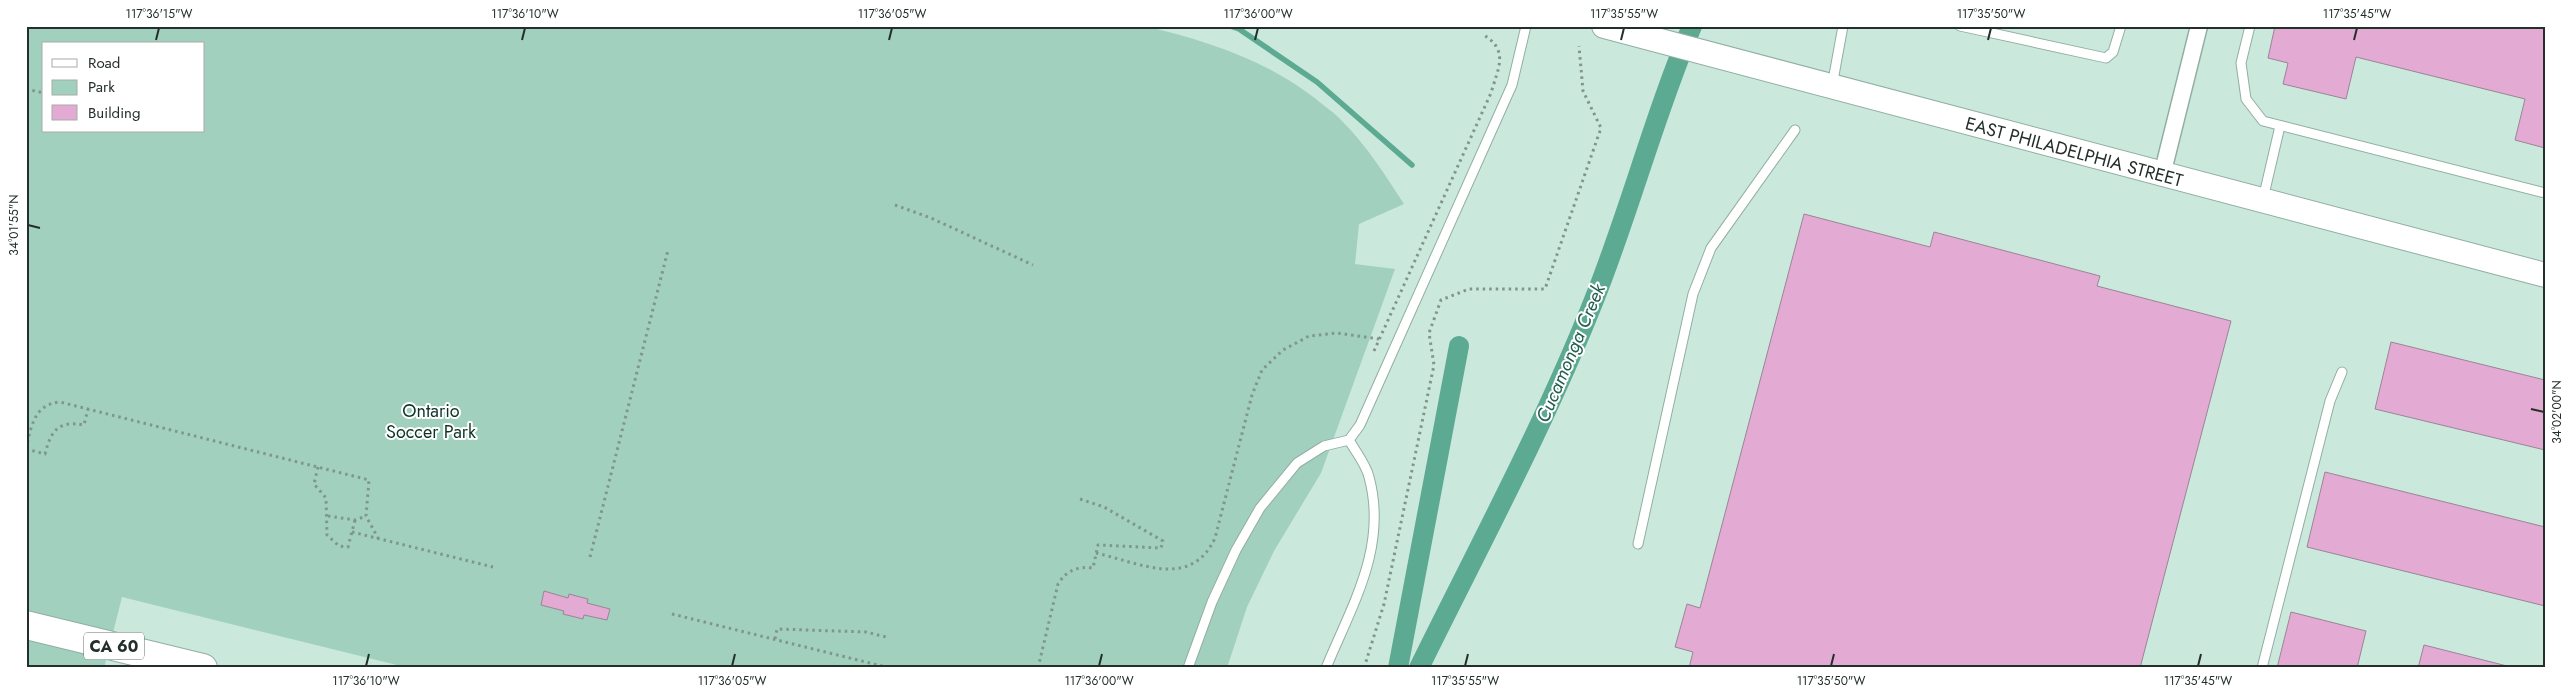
<svg xmlns="http://www.w3.org/2000/svg" width="2571" height="694" font-family="Jost,sans-serif">
  <style>
    .green { fill: #a1d0bf; fill-rule: evenodd }
    .lines { fill: none; stroke-linecap: round; stroke-linejoin: round }
    .stream { stroke: #5daa92; stroke-width: 5.5 }
    .canal { stroke: #5daa92; stroke-width: 20 }
    .building { fill: #e3aad3; stroke: #9a8594 }
    .lane-casing { stroke: #92aea3; stroke-width: 11 }
    .street-casing { stroke: #92aea3; stroke-width: 19 }
    .secondary-casing { stroke: #92aea3; stroke-width: 26 }
    .highway-casing { stroke: #92aea3; stroke-width: 30 }
    .path { stroke: #80958d; stroke-width: 3; stroke-dasharray: 2.5 4; stroke-linecap: butt }
    .lane { stroke: #fff; stroke-width: 9 }
    .street { stroke: #fff; stroke-width: 16 }
    .secondary { stroke: #fff; stroke-width: 24 }
    .highway { stroke: #fff; stroke-width: 28 }
    .ticks { fill: none; stroke: #242f2b; stroke-width: 2 }
    .labels { text-anchor: middle; stroke-width: 4; stroke-linejoin: round; paint-order: stroke }
    .shield { fill: #fff; stroke: #666d6b; stroke-width: 1 }
    .shield-label { font-size: 16px; font-weight: bold; fill: #242f2b }
    .street-label { font-size: 18px; fill: #242f2b; stroke: #fff }
    .park-label { font-size: 18px; fill: #0e3328; stroke: #fff }
    .water-label { font-size: 19px; font-style: italic; fill: #23604e; stroke: #fff }
    .neatline { fill: none; stroke: #242f2b; stroke-width: 2 }
    .ticks-label { font-size: 12px; text-anchor: middle; fill: #242f2b }
  </style>
  <rect width="100%" height="100%" fill="#cbe8dd"/>
  <!-- green -->
  <path class="green" d="M26,26H1145C1207,41 1264,59 1316,99C1324,106 1335,113 1342,121C1367,146 1385,175 1404,204L1359,224L1355,264L1395,269L1321,473L1274,551L1247,607L1227,668H409L122,597L104,668H26ZM44,44H204V131H44Z"/>
  <g class="lines">
    <!-- stream -->
    <path class="stream" d="M1230,26L1239,29L1317,82L1412,165"/>
    <!-- canal -->
    <g class="canal">
      <path d="M1398,668L1459,346"/>
      <path d="M1419,668C1479,546 1544,426 1594,300C1630,210 1654,116 1692,26"/>
    </g>
  </g>
  <!-- building -->
  <g class="building">
    <path d="M2275,26H2545V148L2515,140L2525,99L2356,57L2346,99L2283,84L2288,63L2268,58Z"/>
    <path d="M1804,214L1930,247L1934,232L2100,276L2097,286L2231,321L2140,668H1689L1693,652L1675,647L1687,604L1700,608Z"/>
    <path d="M2391,342L2545,380V450L2375,409Z"/>
    <path d="M2325,472L2545,527V606L2307,547Z"/>
    <path d="M544,591L568,598L569,594L588,599L587,603L610,609L607,620L584,615L583,619L563,614L564,611L541,605Z"/>
    <path d="M2291,612L2366,631L2357,668H2277Z"/>
    <path d="M2424,645L2515,668H2418Z"/>
  </g>
  <g class="lines">
    <!-- lane casing -->
    <g class="lane-casing">
      <g id="lane">
        <path d="M1960,26L2106,58L2113,52L2121,26"/>
        <path d="M2250,26L2241,63L2246,99L2263,121L2545,193"/>
        <path d="M1832,86L1843,26"/>
        <path d="M2263,199L2280,126"/>
        <path d="M1638,544L1693,294L1711,248L1795,130"/>
        <path d="M1188,668L1212,602L1236,550L1260,508L1297,463L1324,446L1349,440L1360,425L1512,85L1526,26"/>
        <path d="M1326,668C1352,605 1388,547 1369,477C1366,464 1355,451 1349,440"/>
        <path d="M2262,668L2330,401L2342,372"/>
      </g>
    </g>
    <!-- street casing -->
    <g class="street-casing">
      <path id="street" d="M2162,175L2199,26"/>
    </g>
    <!-- secondary casing -->
    <g class="secondary-casing">
      <path id="secondary" d="M1604,26L2545,275"/>
    </g>
    <!-- highway casing -->
    <g class="highway-casing">
      <path id="highway" d="M26,625L203,668"/>
    </g>
    <!-- path -->
    <g class="path">
      <path d="M26,89L44,93"/>
      <path d="M895,205L931,218L1033,265"/>
      <path d="M1374,351L1491,93C1498,68 1510,50 1482,34"/>
      <path d="M26,449C31,427 34,404 60,402L369,480L366,516L378,538"/>
      <path d="M26,449L45,454C51,431 58,420 84,425L88,409"/>
      <path d="M318,467L314,484L326,498L327,535L339,546L348,547L355,520"/>
      <path d="M328,516L355,520L366,516"/>
      <path d="M352,532L493,567"/>
      <path d="M1096,553C1140,563 1191,590 1215,538L1252,395L1262,370L1283,350L1309,336L1337,333L1379,339"/>
      <path d="M590,557L668,250"/>
      <path d="M672,614L890,668"/>
      <path d="M775,639L777,629L866,632L886,637"/>
      <path d="M1038,668L1058,584C1066,571 1077,566 1093,568L1098,545L1161,548L1163,541L1104,507L1077,498"/>
      <path d="M1364,668L1384,604L1434,365L1429,333L1441,300L1469,289H1545L1601,128L1583,91L1579,46"/>
    </g>
    <!-- lane -->
    <use href="#lane" class="lane"/>
    <!-- street -->
    <use href="#street" class="street"/>
    <!-- secondary -->
    <use href="#secondary" class="secondary"/>
    <!-- highway -->
    <use href="#highway" class="highway"/>
  </g>
  <!-- ticks -->
  <path class="ticks" d="M156,40L159,28M522,40L525,28M889,40L892,28M1255,40L1258,28M1621,40L1624,28M1988,40L1991,28M2354,40L2357,28M28,225L40,228M2531,409L2544,412M366,666L369,654M732,666L735,654M1099,666L1102,654M1465,666L1468,654M1831,666L1834,654M2198,666L2201,654"/>
  <g class="labels">
    <!-- shield labels -->
    <rect class="shield" x="84" y="632.5" width="60" height="27" rx="4"/>
    <g class="shield-label">
      <text x="114" y="652">CA 60</text>
    </g>
    <!-- street labels -->
    <g class="street-label">
      <text transform="translate(2074 152) rotate(15)" y="6">EAST PHILADELPHIA STREET</text>
    </g>
    <!-- park labels -->
    <g class="park-label">
      <text x="431" y="417">Ontario<tspan x="431" dy="21">Soccer Park</tspan></text>
    </g>
    <!-- water labels -->
    <g class="water-label">
      <text transform="translate(1570 353) rotate(-67)" y="7">Cucamonga Creek</text>
    </g>
  </g>
  <!-- border -->
  <rect width="2571" height="694" fill="none" stroke="#ffffff" stroke-width="55"/>
  <!-- legend -->
  <rect x="42" y="42" width="162" height="90" fill="#ffffff" stroke="#a7acaa"/>
  <rect x="52" y="59" width="25" height="8" fill="#ffffff" stroke="#a7acaa"/>
  <text x="88" y="68" font-size="15" fill="#242f2b">Road</text>
  <rect x="52" y="80" width="25" height="15" fill="#a1d0bf" stroke="#a7acaa"/>
  <text x="88" y="92" font-size="15" fill="#242f2b">Park</text>
  <rect x="52" y="105" width="25" height="15" fill="#e3aad3" stroke="#a7acaa"/>
  <text x="88" y="118" font-size="15" fill="#242f2b">Building</text>
  <rect x="28" y="28" width="2516" height="638" class="neatline"/>
  <g class="ticks-label">
    <text x="159" y="18">117°36'15"W</text>
    <text x="525" y="18">117°36'10"W</text>
    <text x="892" y="18">117°36'05"W</text>
    <text x="1258" y="18">117°36'00"W</text>
    <text x="1624" y="18">117°35'55"W</text>
    <text x="1991" y="18">117°35'50"W</text>
    <text x="2357" y="18">117°35'45"W</text>
    <text transform="translate(14 225) rotate(-90)" y="4">34°01'55"N</text>
    <text transform="translate(2557 412) rotate(-90)" y="4">34°02'00"N</text>
    <text x="366" y="685">117°36'10"W</text>
    <text x="732" y="685">117°36'05"W</text>
    <text x="1099" y="685">117°36'00"W</text>
    <text x="1465" y="685">117°35'55"W</text>
    <text x="1831" y="685">117°35'50"W</text>
    <text x="2198" y="685">117°35'45"W</text>
  </g>
</svg>
